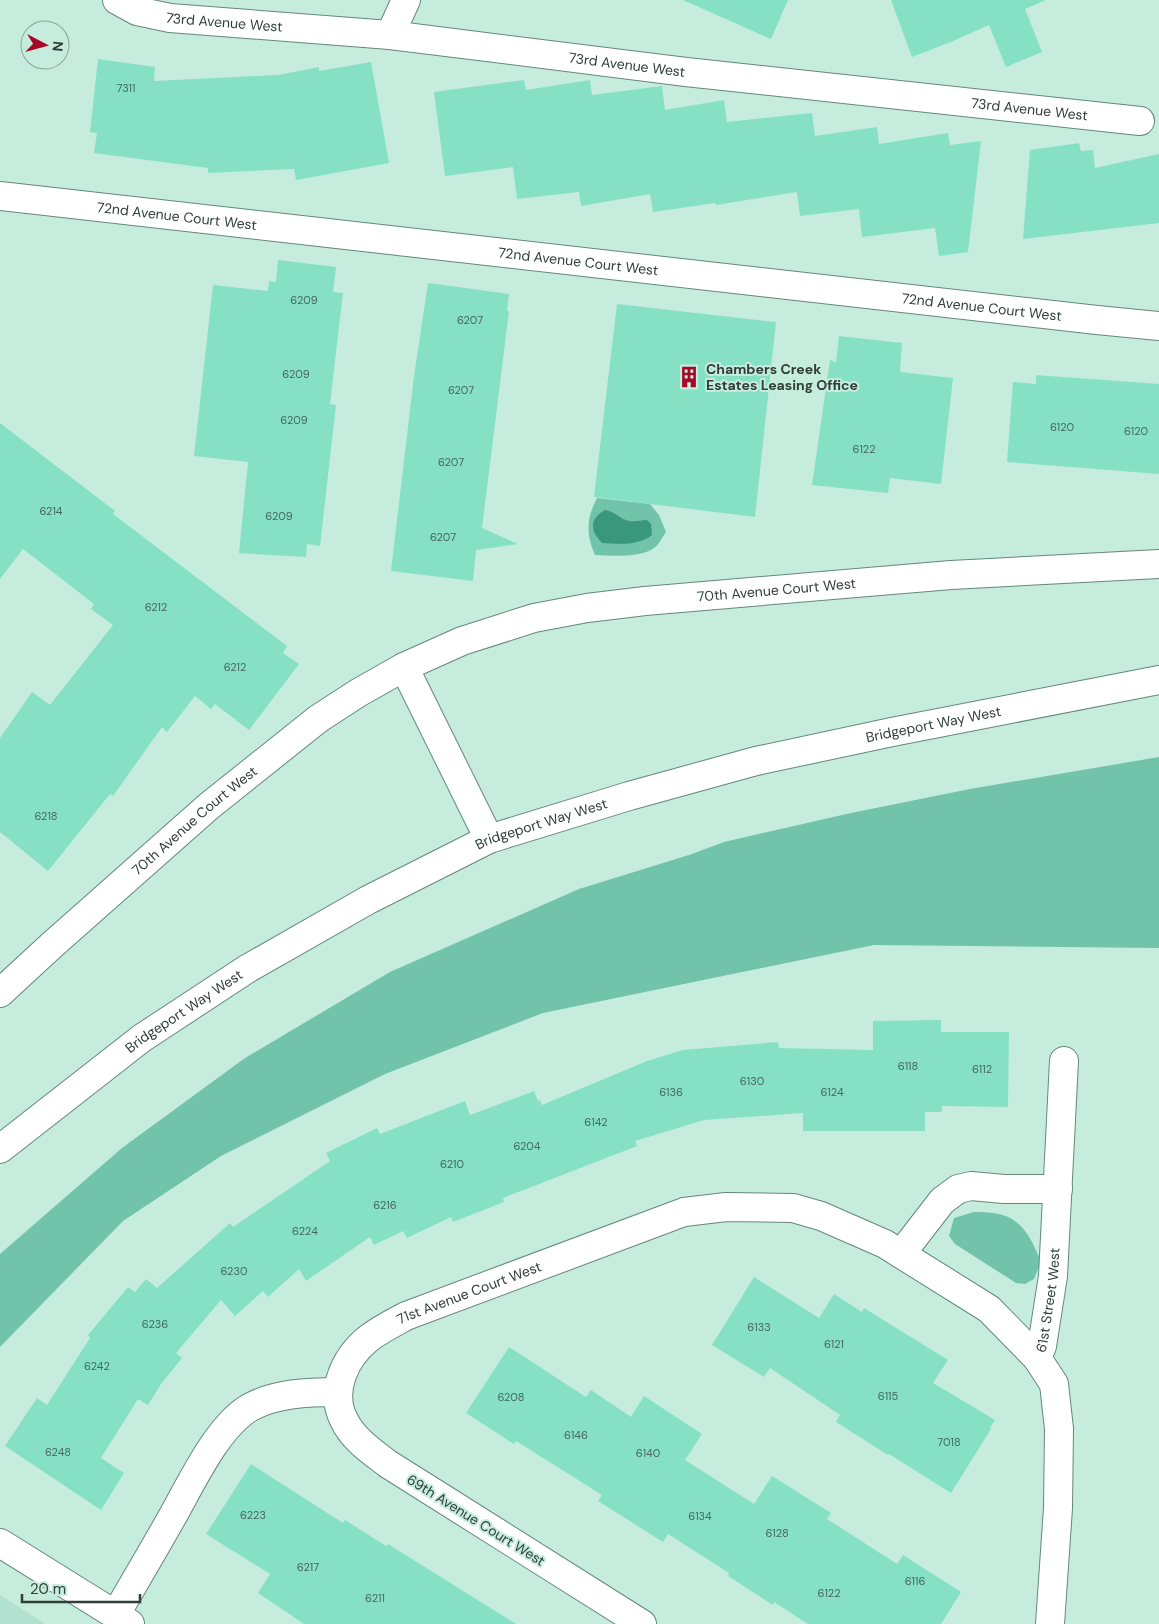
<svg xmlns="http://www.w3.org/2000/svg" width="1159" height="1624" font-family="'DM Sans',sans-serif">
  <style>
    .built { fill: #b2e1d1 }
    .green { fill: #71c3a9 }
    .water { fill: #39977c }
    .building { fill: #86e1c4 }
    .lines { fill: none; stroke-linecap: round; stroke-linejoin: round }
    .street-casing { stroke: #64887b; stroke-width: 30 }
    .primary-casing { stroke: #64887b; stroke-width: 30 }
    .street { stroke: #fff; stroke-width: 28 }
    .primary { stroke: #fff; stroke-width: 28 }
    .labels { text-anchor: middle; stroke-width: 4; stroke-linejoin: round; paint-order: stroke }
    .number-label { font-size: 11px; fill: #45675c }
    .street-label { font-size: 14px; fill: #2f3e39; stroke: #c6ecde }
    .poi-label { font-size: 14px; font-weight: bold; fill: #2f3e39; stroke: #c6ecde; text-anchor: start }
  </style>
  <rect width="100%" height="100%" fill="#c6ecde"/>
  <!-- built -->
  <path class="built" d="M0,1595L38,1619L45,1624H0Z"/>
  <!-- green -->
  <g class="green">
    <path d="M597,498L650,504L659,515L666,532C662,537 659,545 654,548C640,558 612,556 595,555C586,534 586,519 597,498Z"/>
    <path d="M1159,757V948L874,945L543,1013L385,1074L221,1156L123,1221L0,1347V1254L122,1148L245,1058L390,972L579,889L689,855L724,842L851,813L970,789Z"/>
    <path d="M974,1212C1015,1211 1026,1225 1041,1262L1034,1279L1025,1284L1016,1283L955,1244L949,1236L954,1218Z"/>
  </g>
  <!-- water -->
  <path class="water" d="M605,510C616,512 620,519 629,521C635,522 641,520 647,520L651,524L652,535C638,546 618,544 602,543C590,530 589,519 605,510Z"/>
  <!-- building -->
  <g class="building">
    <path d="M683,0H788L771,39Z"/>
    <path d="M891,0H1046L1025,9L1042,52L1006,67L989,25L951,42L912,57Z"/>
    <path d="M98,59L155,67L154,81L278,75L319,67V71L371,62L389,163L296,180L294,169L208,173V168L94,153L97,133L90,132Z"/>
    <path d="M524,80L526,90L590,80L592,95L662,86L665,110L724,100L727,122L812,113L815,136L877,127L879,144L948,133L950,145L981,141L968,252L939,256L935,228L862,237L859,209L800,216L797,192L716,205L715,203L653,212L650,194L581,206L579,192L517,199L513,167L445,176L434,92Z"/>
    <path d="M1079,143L1081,151L1093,150L1095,168L1159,154V223L1023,239L1030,150Z"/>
    <path d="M278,260L336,267L333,292L343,293L330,404L336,405L320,546L307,544L306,557L239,553L248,462L194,456L213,285L268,291L269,281L276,282Z"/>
    <path d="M428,283L509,294L507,311H509L482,528L518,544L476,550L473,581L391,571L414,376Z"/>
    <path d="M617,304L776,322L755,517L594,497Z"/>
    <path d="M839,336L902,343L900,372L953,378L941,484L890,478L888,493L812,485L830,360L836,362Z"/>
    <path d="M1036,375L1159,384V474L1007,462L1013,382L1036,384Z"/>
    <path d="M0,423L115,511L113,514L287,646L283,653L299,664L249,730L215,704L211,709L195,696L167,732L162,727L113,796L110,794L48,871L0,832V738L32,692L50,705L113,625L91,609L94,604L23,549L0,579Z"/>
    <path d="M941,1020V1032H1009L1008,1107L942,1106V1112H925V1131H803V1113L704,1120L635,1141L637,1146L503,1198L504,1202L453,1222L451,1217L407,1238L403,1231L374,1245L370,1237L306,1281L299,1269L268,1297L263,1291L235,1316L221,1300L176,1353L182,1358L161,1384L148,1405L138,1399L101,1458L124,1473L101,1510L5,1446L37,1398L47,1405L90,1338L88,1335L128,1287L135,1292L146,1279L157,1288L230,1223L233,1227L330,1161L326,1153L377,1128L380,1134L465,1101L470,1115L534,1091L538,1101L540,1100L542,1105L647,1061L683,1050L778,1042L779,1048L873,1050V1021Z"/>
    <path d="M754,1277L819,1318L834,1294L862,1312L864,1308L948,1360L933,1383L995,1420L990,1428L991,1429L951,1493L889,1454L888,1455L836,1422L840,1415L770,1368L764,1377L712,1345Z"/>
    <path d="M509,1347L586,1397L591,1390L631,1417L644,1396L702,1434L685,1460L754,1504L772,1476L831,1513L827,1519L897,1564L903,1555L961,1592L941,1624H808L774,1602L773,1605L728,1576L729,1573L668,1534L663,1542L598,1501L602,1495L516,1441L514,1444L466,1413Z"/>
    <path d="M251,1464L343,1523L345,1520L386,1546L388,1544L516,1624H304L258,1593L270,1574L206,1534Z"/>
  </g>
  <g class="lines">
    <!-- street casing -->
    <g class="street-casing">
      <g id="street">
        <path id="s1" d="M117,0L137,11L170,18L390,35L686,72L1140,121"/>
        <path d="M390,35L406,0"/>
        <path id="s2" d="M0,196L1097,320L1159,326"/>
        <path d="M404,667L489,839"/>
        <path id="s3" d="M0,993L52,945L209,806L318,719L358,693L404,667L462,641L534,618L587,608L645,601L951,575L1159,564"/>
        <path d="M901,1254L942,1201L958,1189L971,1186L1004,1189H1058"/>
        <path d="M0,1543L130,1624"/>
        <path d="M116,1614C134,1583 153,1551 171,1519C190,1486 216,1428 249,1408C275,1393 309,1392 338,1392"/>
        <path id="s4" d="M642,1624L388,1464C371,1451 353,1439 344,1420C329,1391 345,1357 369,1338C381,1329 393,1323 406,1316L684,1212L726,1207L793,1208L821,1216L885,1244L989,1309L1037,1358"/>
        <path id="s5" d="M1050,1624L1058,1508L1059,1429L1054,1384L1037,1358L1042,1346L1053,1276L1064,1061"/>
      </g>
    </g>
    <!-- primary casing -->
    <g class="primary-casing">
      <g id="primary">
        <path id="s6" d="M0,1149L142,1038L247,969L368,900L489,839L629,796L756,761L892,732L1159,680"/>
      </g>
    </g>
    <!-- street -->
    <use href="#street" class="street"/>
    <!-- primary -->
    <use href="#primary" class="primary"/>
  </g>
  <!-- icons -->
  <defs>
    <g id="building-bare" transform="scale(1.725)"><path d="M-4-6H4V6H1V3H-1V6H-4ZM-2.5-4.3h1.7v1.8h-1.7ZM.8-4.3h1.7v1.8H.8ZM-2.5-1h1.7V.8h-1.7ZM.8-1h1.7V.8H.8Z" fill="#a50927" stroke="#c6ecde" stroke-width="2.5" paint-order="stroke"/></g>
  </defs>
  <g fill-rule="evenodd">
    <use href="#building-bare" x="689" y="377"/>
  </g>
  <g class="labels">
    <!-- number labels -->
    <g class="number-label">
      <text x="126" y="92">7311</text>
      <text x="304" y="304">6209</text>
      <text x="470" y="324">6207</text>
      <text x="296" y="378">6209</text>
      <text x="461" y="394">6207</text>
      <text x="294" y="424">6209</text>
      <text x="1062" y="431">6120</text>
      <text x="1136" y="435">6120</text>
      <text x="864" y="453">6122</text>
      <text x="451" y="466">6207</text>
      <text x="51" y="515">6214</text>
      <text x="279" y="520">6209</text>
      <text x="443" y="541">6207</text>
      <text x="156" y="611">6212</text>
      <text x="235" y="671">6212</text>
      <text x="46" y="820">6218</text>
      <text x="908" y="1070">6118</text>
      <text x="982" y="1073">6112</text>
      <text x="752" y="1085">6130</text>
      <text x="671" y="1096">6136</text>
      <text x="832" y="1096">6124</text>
      <text x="596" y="1126">6142</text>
      <text x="527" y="1150">6204</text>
      <text x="452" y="1168">6210</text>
      <text x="385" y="1209">6216</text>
      <text x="305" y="1235">6224</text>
      <text x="234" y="1275">6230</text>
      <text x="155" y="1328">6236</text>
      <text x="759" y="1331">6133</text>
      <text x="834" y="1348">6121</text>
      <text x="97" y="1370">6242</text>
      <text x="888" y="1400">6115</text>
      <text x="511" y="1401">6208</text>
      <text x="576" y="1439">6146</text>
      <text x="949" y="1446">7018</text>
      <text x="58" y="1456">6248</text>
      <text x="648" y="1457">6140</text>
      <text x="253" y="1519">6223</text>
      <text x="700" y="1520">6134</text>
      <text x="777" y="1537">6128</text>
      <text x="308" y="1571">6217</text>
      <text x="915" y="1585">6116</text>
      <text x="829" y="1597">6122</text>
      <text x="375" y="1602">6211</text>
    </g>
    <!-- street labels -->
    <g class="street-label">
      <text dy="5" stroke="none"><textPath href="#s1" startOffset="111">73rd Avenue West</textPath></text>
      <text dy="5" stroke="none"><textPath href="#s1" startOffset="516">73rd Avenue West</textPath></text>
      <text dy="5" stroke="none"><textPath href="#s1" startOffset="921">73rd Avenue West</textPath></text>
      <text dy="5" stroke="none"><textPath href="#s2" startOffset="178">72nd Avenue Court West</textPath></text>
      <text dy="5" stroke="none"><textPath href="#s2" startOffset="582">72nd Avenue Court West</textPath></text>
      <text dy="5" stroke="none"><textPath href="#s2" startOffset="988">72nd Avenue Court West</textPath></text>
      <text dy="5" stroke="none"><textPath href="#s3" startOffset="904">70th Avenue Court West</textPath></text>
      <text dy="5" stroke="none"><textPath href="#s6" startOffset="1040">Bridgeport Way West</textPath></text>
      <text dy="5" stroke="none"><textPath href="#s3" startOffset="260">70th Avenue Court West</textPath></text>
      <text dy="5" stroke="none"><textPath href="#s6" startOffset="635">Bridgeport Way West</textPath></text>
      <text dy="5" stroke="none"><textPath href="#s6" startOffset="230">Bridgeport Way West</textPath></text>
      <text dy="5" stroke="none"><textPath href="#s4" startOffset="566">71st Avenue Court West</textPath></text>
      <text dy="5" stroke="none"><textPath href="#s5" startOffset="331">61st Street West</textPath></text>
      <text transform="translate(476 1520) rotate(32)" y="5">69th Avenue Court West</text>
    </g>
    <!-- poi labels -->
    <g class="poi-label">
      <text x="706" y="374">Chambers Creek<tspan x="706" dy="16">Estates Leasing Office</tspan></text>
    </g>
  </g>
  <!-- north arrow -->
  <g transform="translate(45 45) rotate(96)"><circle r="24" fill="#c6ecde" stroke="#8aa69c"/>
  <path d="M0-4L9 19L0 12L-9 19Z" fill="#a50927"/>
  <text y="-8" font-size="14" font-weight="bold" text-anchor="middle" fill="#2f3e39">N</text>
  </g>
  <!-- scale -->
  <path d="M22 1594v8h118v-8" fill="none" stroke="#2f3e39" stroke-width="2.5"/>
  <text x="30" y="1594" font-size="15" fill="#2f3e39" stroke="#c6ecde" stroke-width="4" paint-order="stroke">20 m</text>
</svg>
